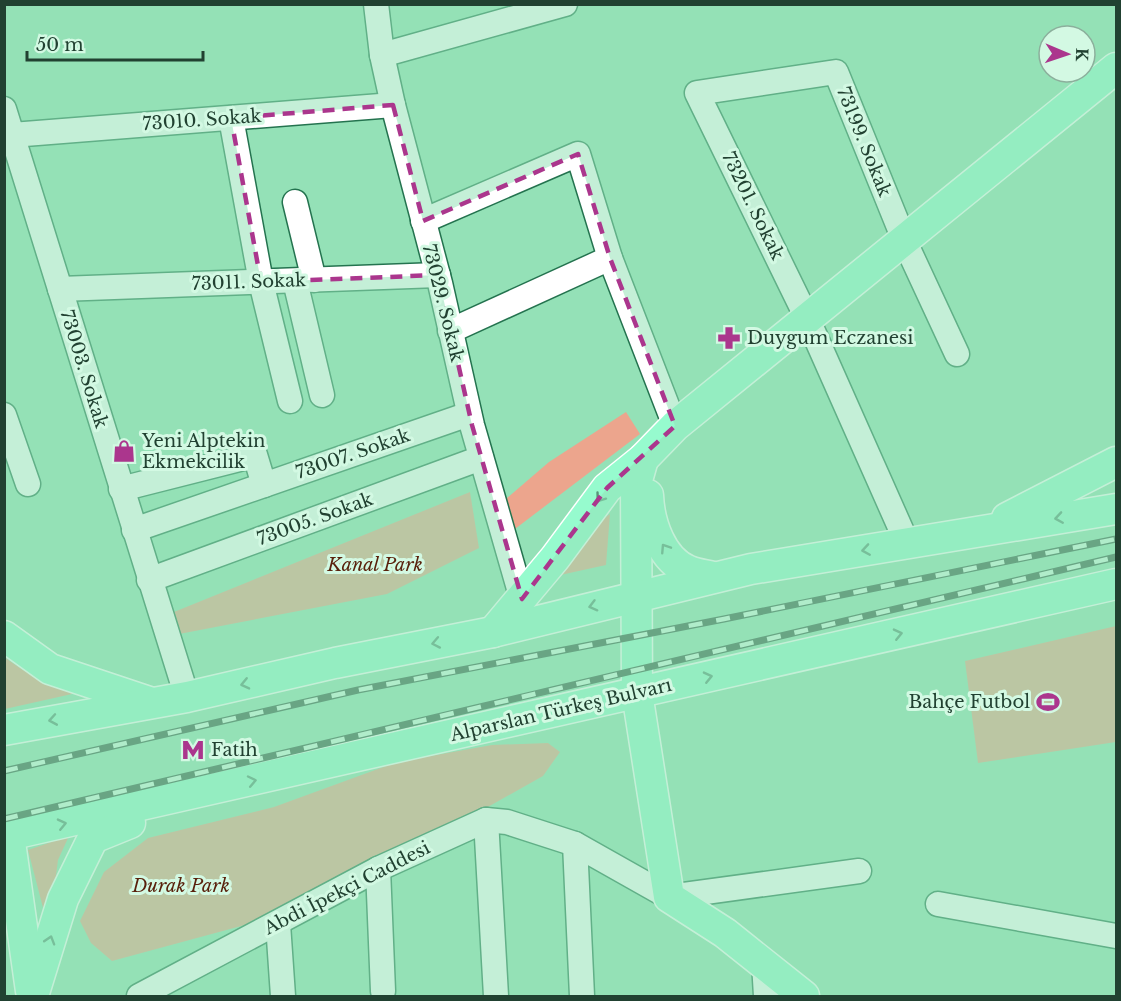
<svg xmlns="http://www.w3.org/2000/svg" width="1121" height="1001" font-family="'Libre Baskerville',serif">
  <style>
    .green { fill: #eca58d }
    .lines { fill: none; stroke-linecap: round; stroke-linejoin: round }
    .minor-casing { stroke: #24734f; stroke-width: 27 }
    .major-casing { stroke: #fff; stroke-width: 33 }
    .minor { stroke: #fff; stroke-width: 24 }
    .major { stroke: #96fbce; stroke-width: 30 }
    .rail-casing { stroke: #355c48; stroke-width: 7 }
    .rail { stroke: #d3f9e3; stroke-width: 4.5; stroke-dasharray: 14; stroke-linecap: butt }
    .oneway { stroke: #569578 }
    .marked { fill: none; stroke: #ab368d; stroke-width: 4.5; stroke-dasharray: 12 8; stroke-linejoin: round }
    .labels { text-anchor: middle; stroke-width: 6; stroke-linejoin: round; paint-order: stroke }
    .street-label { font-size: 18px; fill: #214131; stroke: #d3f9e3 }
    .poi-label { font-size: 18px; fill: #214131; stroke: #d3f9e3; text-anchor: start }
    .park-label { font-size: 18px; font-style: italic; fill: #59210c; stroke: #d3f9e3 }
  </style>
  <rect width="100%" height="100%" fill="#94e1b7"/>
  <!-- green -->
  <g class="green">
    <path d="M626,412L640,434L507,535V498L549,462Z"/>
    <path d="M470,492L479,548L387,594L174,635L164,616Z"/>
    <path d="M610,514L606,565L506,587Z"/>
    <path d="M1116,626V742L978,763L965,661Z"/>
    <path d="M4,657L23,670L81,692L5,709Z"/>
    <path d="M548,743L560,752L543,776L308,908L112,961L91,943L80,921L104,872L148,838L274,807L397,762L492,745Z"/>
    <path d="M69,836L58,860L49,931L28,850Z"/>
  </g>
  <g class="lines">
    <!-- minor casing -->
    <g class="minor-casing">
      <g id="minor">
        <path d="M376,4L382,55L393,105L440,283L472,425L522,599"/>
        <path d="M382,55L565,4"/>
        <path d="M4,109L187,697"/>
        <path d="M231,118L261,282L290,401"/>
        <path d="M12,135L393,105"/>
        <path d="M295,202L314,280"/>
        <path d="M423,221L578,154L610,258L675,426"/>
        <path d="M295,281L322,395"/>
        <path d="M60,289L438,275"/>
        <path d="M450,331L610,258"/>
        <path d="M4,415L28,484"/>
        <path d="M121,489L255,455L264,485"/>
        <path d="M134,530L469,414"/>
        <path d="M907,543L808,320L697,93L836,72L905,242L957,354"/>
        <path d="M149,580L481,458"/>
        <path d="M486,820L496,996"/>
        <path d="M575,844L582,996"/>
        <path d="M378,869L383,991"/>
        <path d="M938,904L1116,936"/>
        <path d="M278,924L283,996"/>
        <path d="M764,963L766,996"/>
        <path d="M139,996L378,869L486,820L507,822L575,844L669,897L859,871"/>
      </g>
    </g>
    <!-- major casing -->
    <g class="major-casing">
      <g id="major">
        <path d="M643,459L636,484L637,693L669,897L725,933L804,996"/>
        <path d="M648,495C649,522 661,560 689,571C696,574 705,575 713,577"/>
        <path d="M1007,518L1116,462"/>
        <path d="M493,632L555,558L607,488L643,459L675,426L1116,68"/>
        <path d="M4,636L50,669L149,702"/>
        <path d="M4,730L187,697L335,663L493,632L751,569L1116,509"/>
        <path d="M9,835L31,991"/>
        <path d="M4,836L1116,584"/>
        <path d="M33,996L63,899L93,838L130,823"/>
      </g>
    </g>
    <!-- minor -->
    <use href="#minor" class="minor"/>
    <!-- major -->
    <use href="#major" class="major"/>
    <!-- rail casing -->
    <g class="rail-casing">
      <g id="rail">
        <path d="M4,771L358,690L724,619L1116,539"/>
        <path d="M4,819L1116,557"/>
      </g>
    </g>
    <!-- rail -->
    <use href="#rail" class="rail"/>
  </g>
  <!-- one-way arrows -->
  <defs><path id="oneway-chevron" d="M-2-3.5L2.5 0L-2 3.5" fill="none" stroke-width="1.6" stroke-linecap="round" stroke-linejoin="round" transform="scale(1.5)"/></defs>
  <g class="oneway">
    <use href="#oneway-chevron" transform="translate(600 498) rotate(126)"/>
    <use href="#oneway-chevron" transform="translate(1059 518) rotate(171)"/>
    <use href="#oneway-chevron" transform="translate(665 548) rotate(-123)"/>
    <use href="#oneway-chevron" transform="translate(866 550) rotate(171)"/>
    <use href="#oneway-chevron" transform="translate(593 606) rotate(165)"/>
    <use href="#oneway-chevron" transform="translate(898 634) rotate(-13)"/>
    <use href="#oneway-chevron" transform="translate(436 643) rotate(169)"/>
    <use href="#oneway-chevron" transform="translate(708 677) rotate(-13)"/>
    <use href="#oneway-chevron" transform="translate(245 684) rotate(167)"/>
    <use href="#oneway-chevron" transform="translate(53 720) rotate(170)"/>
    <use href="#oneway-chevron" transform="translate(252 781) rotate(-12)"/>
    <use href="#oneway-chevron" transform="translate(62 824) rotate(-13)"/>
    <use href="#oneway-chevron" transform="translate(50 940) rotate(-73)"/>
  </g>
  <!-- marked area -->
  <path d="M0 0H1121V1001H0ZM393,105L423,221L578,154L610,258L675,426L607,488L522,599L472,425L438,275L261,282L231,118Z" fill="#94e1b7" fill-opacity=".55" fill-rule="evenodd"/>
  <path class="marked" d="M393,105L423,221L578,154L610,258L675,426L607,488L522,599L472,425L438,275L261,282L231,118Z"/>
  <!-- icons -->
  <defs>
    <g id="pharmacy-bare" transform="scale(1.8)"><path d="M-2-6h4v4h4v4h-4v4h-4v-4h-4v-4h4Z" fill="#ab368d" stroke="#d3f9e3" stroke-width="2.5" paint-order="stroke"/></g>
    <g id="shop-bare" transform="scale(1.8)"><path d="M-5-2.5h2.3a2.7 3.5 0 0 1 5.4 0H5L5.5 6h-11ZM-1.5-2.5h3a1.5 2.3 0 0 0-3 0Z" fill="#ab368d" stroke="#d3f9e3" stroke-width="2.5" paint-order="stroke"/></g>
    <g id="stadium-bare" transform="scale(1.8)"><path d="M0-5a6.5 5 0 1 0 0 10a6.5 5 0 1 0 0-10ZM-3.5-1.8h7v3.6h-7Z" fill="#ab368d" stroke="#d3f9e3" stroke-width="2.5" paint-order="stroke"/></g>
    <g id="metro-bare" transform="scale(1.8)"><path d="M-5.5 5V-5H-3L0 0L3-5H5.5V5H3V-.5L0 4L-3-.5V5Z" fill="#ab368d" stroke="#d3f9e3" stroke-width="2.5" paint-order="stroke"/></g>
  </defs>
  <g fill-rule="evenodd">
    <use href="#pharmacy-bare" x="729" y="338"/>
    <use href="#shop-bare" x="124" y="451"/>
    <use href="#stadium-bare" x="1048" y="702"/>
    <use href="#metro-bare" x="193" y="750"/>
  </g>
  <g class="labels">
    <!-- street labels -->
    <g class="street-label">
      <text transform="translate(202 120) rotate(-4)" y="6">73010. Sokak</text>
      <text transform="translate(864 142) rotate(68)" y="6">73199. Sokak</text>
      <text transform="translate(753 206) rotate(64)" y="6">73201. Sokak</text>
      <text transform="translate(249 282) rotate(-2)" y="6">73011. Sokak</text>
      <text transform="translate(443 303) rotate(76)" y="6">73029. Sokak</text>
      <text transform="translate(84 369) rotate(73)" y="6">73003. Sokak</text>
      <text transform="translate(353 454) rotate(-19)" y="6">73007. Sokak</text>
      <text transform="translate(315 519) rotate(-20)" y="6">73005. Sokak</text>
      <text transform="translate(561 710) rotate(-13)" y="6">Alparslan Türkeş Bulvarı</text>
      <text transform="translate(347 888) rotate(-27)" y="6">Abdi İpekçi Caddesi</text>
    </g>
    <!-- poi labels -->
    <g class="poi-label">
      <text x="747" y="344">Duygum Eczanesi</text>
      <text x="142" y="447">Yeni Alptekin<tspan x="142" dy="21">Ekmekcilik</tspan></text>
      <text x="1030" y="708" text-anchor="end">Bahçe Futbol</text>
      <text x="211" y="756">Fatih</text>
    </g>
    <!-- park labels -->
    <g class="park-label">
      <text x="375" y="571">Kanal Park</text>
      <text x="181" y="892">Durak Park</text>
    </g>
  </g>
  <!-- border -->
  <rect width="1121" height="1001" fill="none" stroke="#214131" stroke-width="12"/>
  <!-- north arrow -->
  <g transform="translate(1067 54) rotate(92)"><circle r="28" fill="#d3f9e3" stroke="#8caf9c" stroke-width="1.5"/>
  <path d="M0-4.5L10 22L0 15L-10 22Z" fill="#ab368d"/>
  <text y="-9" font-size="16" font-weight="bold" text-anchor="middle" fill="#214131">K</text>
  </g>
  <!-- scale -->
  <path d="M27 51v9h176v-9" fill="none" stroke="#214131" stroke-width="3"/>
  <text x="36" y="51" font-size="18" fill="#214131" stroke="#d3f9e3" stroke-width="4.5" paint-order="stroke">50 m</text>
</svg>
